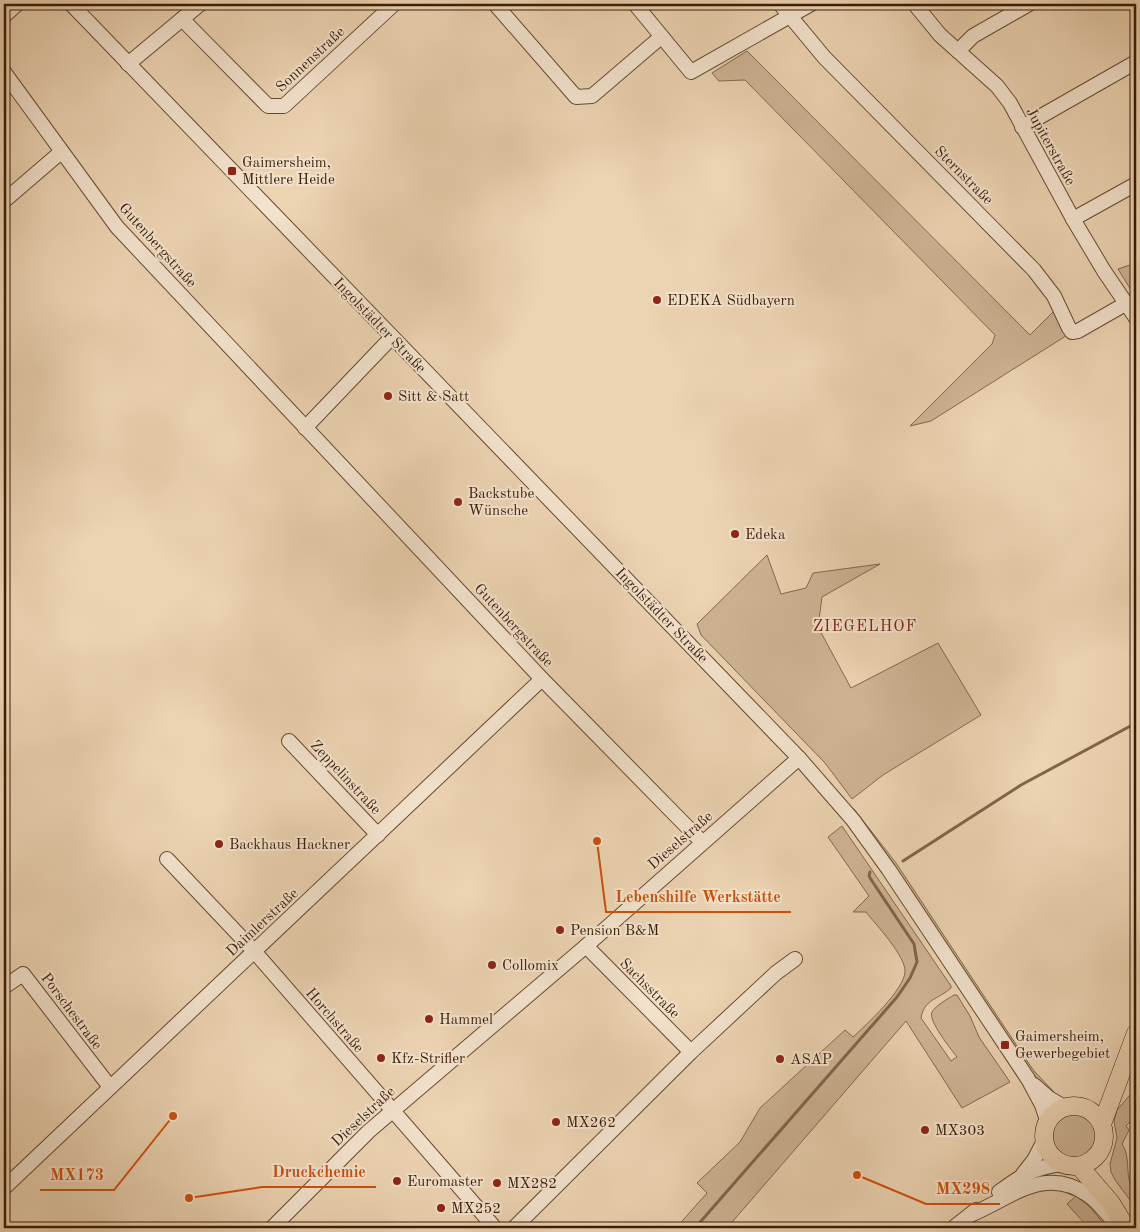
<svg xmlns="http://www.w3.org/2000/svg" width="1140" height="1232" font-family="'Old Standard TT',serif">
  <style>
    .green { fill: #ceb495; stroke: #84684e }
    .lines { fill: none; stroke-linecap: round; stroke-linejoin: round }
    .stream { stroke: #80654b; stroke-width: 3 }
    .minor-casing { stroke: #664a32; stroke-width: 16 }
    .major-casing { stroke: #3a1c07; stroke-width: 19 }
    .minor { stroke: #f3e2cd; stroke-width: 14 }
    .major { stroke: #ecd3b2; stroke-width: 18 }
    .poi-dot { fill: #8f2418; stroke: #f3e2cd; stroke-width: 2 }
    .labels { text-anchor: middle; stroke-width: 4; stroke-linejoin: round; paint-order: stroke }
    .street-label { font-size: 15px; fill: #3a1c07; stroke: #f3e2cd }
    .poi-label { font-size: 15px; fill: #3a1c07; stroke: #f3e2cd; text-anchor: start }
    .neighbourhood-label { font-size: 16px; letter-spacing: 1px; fill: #7a1f14; stroke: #f3e2cd }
    .leader { fill: none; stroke: #ce500b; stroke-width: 2 }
    .callout-dot { fill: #ce500b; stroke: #f3e2cd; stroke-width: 2 }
    .callout-label { font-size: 16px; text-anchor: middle; font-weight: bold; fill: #ce500b; stroke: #f3e2cd; stroke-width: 4; stroke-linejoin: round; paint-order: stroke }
  </style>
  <rect width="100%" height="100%" fill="#ecd3b2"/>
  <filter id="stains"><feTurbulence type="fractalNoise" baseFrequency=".004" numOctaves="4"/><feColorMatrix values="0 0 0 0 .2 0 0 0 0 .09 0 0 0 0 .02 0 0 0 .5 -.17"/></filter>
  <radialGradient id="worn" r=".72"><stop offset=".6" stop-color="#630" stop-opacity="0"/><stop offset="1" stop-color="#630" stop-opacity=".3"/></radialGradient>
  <!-- green -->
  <g class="green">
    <path d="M747,51L1030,335L1056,309L1069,334L931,421L910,426L992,344L995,335L745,80L719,81L712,73Z"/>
    <path d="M1136,263V298L1118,269Z"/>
    <path d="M767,555L781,594L806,588L813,573L880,564L822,597L818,627L851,688L938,643L981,715L883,775L852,799L825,763L701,635L697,624Z"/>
    <path d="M854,809L896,863L1025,1058L1034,1071L1054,1092L1052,1094L1043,1086L1032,1073L894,865L852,810Z"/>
    <path d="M842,826L951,986V988C939,999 924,999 921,1018L951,1061L957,1057C951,1049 928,1021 932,1012C936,1005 948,999 954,995H957L970,1016L979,1037L1010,1082L962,1108L906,1021L727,1228H676L707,1193L697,1183L740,1142L760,1108L845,1030L853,1037C866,1025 904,990 905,972C906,956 876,925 866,912H853L869,896L828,837Z"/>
    <path d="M1136,1088V1116L1126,1126L1129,1130L1122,1144C1130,1155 1126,1171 1130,1183C1133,1191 1136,1194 1136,1202L1133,1204L1115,1180L1111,1172L1110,1164L1117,1138L1114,1121L1117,1110Z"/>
    <circle cx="1073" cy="1137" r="25"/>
    <path d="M1076,1196L1090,1207L1107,1228H1089L1067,1204Z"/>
  </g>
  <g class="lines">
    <!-- stream -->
    <g class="stream">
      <path d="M903,861L1021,785L1136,723"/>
      <path d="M695,1228L897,997L910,978L917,962L914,944L872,881L869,876L870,872"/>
    </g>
    <!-- minor casing -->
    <g class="minor-casing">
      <g id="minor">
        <path d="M71,4L799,758L853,820L889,870L1028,1079L1042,1105L1047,1120"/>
        <path d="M495,4L576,97L592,96L661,37"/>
        <path d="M635,4L691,72L811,4"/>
        <path d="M780,4L824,57L1034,270L1054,296L1069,328L1072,332L1078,331L1127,303"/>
        <path d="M918,4L917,7L940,35L997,86L1010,103L1073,219L1104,271L1136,318"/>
        <path d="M4,16L17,4"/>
        <path d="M182,19L268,106H284L394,4"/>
        <path d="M958,51L973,36L1029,4"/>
        <path d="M128,64L200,4"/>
        <path d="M4,72L117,227L542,679L702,842"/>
        <path d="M1022,127L1136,62"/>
        <path d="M4,201L61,152"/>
        <path d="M1073,219L1136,184"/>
        <path d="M305,428L392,337"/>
        <path d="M289,741L378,835"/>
        <path d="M167,859L254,951L495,1228"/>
        <path d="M586,946L691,1052"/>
        <path d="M4,987L23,974L110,1087"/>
        <path d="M1034,1085L1049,1098L1064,1107"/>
        <path d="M1023,1174L1034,1160L1044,1141"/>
        <path d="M4,1188L542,679"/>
        <path d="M999,1192C1022,1175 1033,1168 1061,1164"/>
        <path d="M970,1215C1010,1199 1044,1164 1088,1195C1101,1204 1109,1218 1121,1228"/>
        <path d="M272,1228L369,1131L586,946L799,758"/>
        <path d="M514,1228L691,1052L776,973L795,959"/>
        <path d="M953,1228L976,1210"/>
      </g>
    </g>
    <!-- major casing -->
    <g class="major-casing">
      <g id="major">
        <circle cx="1074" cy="1136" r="30"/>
        <path d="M1102,1124L1136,1033"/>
        <path d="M1079,1166L1111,1203L1126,1228"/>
      </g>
    </g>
    <!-- minor -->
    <use href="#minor" class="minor"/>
    <!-- major -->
    <use href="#major" class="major"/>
  </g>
  <!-- markers -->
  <g class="poi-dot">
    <rect x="227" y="166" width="10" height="10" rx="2.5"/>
    <circle cx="657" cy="300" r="5"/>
    <circle cx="388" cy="396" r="5"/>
    <circle cx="458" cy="502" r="5"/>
    <circle cx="735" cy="534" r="5"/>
    <circle cx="219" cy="844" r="5"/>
    <circle cx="560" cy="930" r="5"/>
    <circle cx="492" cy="965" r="5"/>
    <circle cx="429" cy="1019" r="5"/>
    <rect x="1000" y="1040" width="10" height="10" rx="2.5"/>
    <circle cx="381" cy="1058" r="5"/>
    <circle cx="780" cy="1059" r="5"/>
    <circle cx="556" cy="1122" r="5"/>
    <circle cx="925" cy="1130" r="5"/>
    <circle cx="397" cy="1181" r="5"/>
    <circle cx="497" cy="1183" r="5"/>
    <circle cx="441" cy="1208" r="5"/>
  </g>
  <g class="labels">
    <!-- street labels -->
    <g class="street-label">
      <text transform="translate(310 59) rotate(-43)" y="5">Sonnenstraße</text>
      <text transform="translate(1051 146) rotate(61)" y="5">Jupiterstraße</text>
      <text transform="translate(964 175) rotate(45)" y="5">Sternstraße</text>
      <text transform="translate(158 245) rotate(48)" y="5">Gutenbergstraße</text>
      <text transform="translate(380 325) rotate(46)" y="5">Ingolstädter Straße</text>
      <text transform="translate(662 615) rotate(46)" y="5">Ingolstädter Straße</text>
      <text transform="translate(514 625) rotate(47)" y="5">Gutenbergstraße</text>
      <text transform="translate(346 777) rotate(47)" y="5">Zeppelinstraße</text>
      <text transform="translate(680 840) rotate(-41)" y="5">Dieselstraße</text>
      <text transform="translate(262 922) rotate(-43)" y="5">Daimlerstraße</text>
      <text transform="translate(650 988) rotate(45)" y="5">Sachsstraße</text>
      <text transform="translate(72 1011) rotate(53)" y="5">Porschestraße</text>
      <text transform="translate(335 1020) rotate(49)" y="5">Horchstraße</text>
      <text transform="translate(363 1116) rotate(-43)" y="5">Dieselstraße</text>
    </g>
    <!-- poi labels -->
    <g class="poi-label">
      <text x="242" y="167">Gaimersheim,<tspan x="242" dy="17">Mittlere Heide</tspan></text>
      <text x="667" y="305">EDEKA Südbayern</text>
      <text x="398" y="401">Sitt &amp; Satt</text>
      <text x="468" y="498">Backstube<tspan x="468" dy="17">Wünsche</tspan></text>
      <text x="745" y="539">Edeka</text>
      <text x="229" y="849">Backhaus Hackner</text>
      <text x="570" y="935">Pension B&amp;M</text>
      <text x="502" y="970">Collomix</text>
      <text x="439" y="1024">Hammel</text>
      <text x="1015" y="1041">Gaimersheim,<tspan x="1015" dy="17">Gewerbegebiet</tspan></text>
      <text x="391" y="1063">Kfz-Strifler</text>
      <text x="790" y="1064">ASAP</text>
      <text x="566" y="1127">MX262</text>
      <text x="935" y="1135">MX303</text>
      <text x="407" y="1186">Euromaster</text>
      <text x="507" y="1188">MX282</text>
      <text x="451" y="1213">MX252</text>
    </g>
    <!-- neighbourhood labels -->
    <g class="neighbourhood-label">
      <text x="865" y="631">ZIEGELHOF</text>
    </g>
  </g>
  <!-- callouts -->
  <path class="leader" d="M597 841L606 912H791M189 1198L262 1187H376M173 1116L114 1190H40M857 1175L926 1204H1000"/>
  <g class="callout-dot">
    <circle cx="597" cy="841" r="5"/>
    <circle cx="189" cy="1198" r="5"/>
    <circle cx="173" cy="1116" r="5"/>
    <circle cx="857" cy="1175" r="5"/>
  </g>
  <g class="callout-label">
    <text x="698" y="902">Lebenshilfe Werkstätte</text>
    <text x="319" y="1177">Druckchemie</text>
    <text x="77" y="1180">MX173</text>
    <text x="963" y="1194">MX298</text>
  </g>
  <!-- margin -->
  <rect width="1140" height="1232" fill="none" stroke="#ecd3b2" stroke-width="20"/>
  <rect x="5" y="5" width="1130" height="1222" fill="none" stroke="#3a1c07" stroke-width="2.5"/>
  <rect x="10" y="10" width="1120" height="1212" fill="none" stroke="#3a1c07"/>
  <rect width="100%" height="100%" filter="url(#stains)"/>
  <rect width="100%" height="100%" fill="url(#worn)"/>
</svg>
